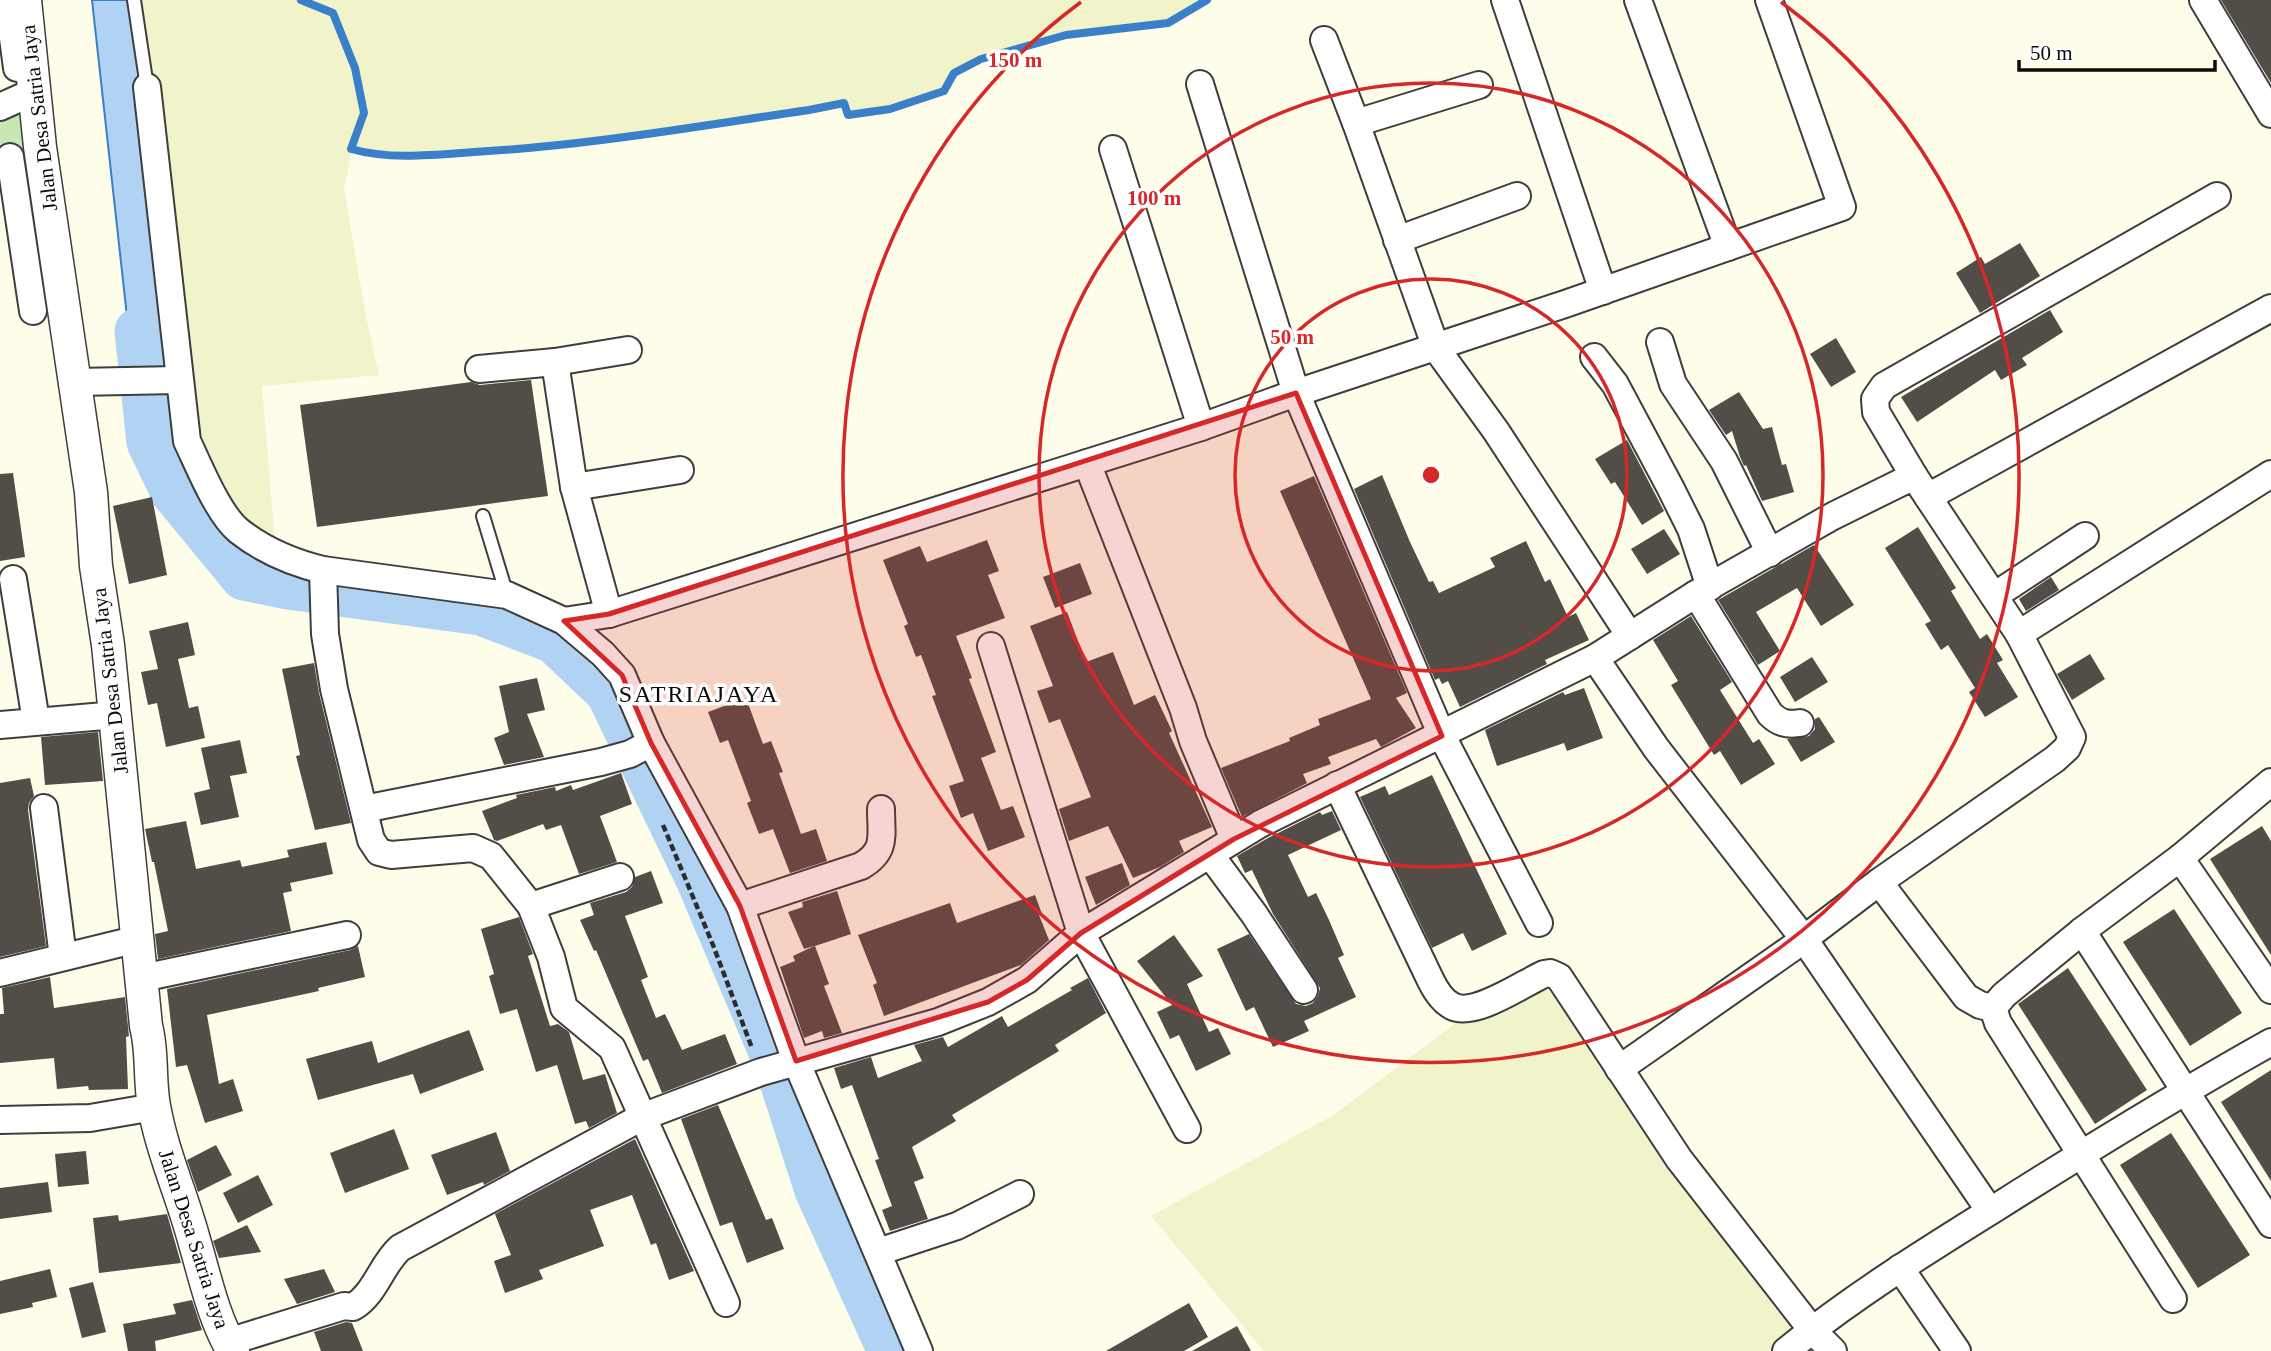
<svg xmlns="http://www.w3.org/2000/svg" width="2271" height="1351" font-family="Georgia,serif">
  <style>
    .farmland { fill: #f1f3cb }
    .green { fill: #c9e6b5 }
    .water { fill: #b0d3f3; stroke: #3a7fc8; stroke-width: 2 }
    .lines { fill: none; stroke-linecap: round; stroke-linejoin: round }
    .stream { stroke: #3a7fc8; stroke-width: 8 }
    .river { stroke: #b0d3f3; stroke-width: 47 }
    .building { fill: #534d48 }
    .service-casing { stroke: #3e3e3e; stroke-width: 16 }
    .minor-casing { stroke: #3e3e3e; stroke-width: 30 }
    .tertiary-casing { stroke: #3e3e3e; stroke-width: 35 }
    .path { stroke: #2d2d2d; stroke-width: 4.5; stroke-dasharray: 7 3.5; stroke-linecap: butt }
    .service { stroke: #fff; stroke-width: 12 }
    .minor { stroke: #fff; stroke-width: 26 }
    .tertiary { stroke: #fff; stroke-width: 32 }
    .marked { fill: #d62828; fill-opacity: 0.2; stroke: #d62828; stroke-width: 5; stroke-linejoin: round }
    .ring { fill: none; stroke: #d62828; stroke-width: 3.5 }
    .labels { text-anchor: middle; stroke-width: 7; stroke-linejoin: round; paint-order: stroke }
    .street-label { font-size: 21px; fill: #0b0b0b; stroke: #fff }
    .quarter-label { font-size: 24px; letter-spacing: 2px; fill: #0b0b0b; stroke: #fff }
    .centre { fill: #d62828; stroke: #fff; stroke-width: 3.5 }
    .ring-label { font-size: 21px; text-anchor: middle; font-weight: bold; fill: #d62828; stroke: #fff; stroke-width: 7; stroke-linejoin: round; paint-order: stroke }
  </style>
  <rect width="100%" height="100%" fill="#fefde9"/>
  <!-- farmland -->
  <g class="farmland">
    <path d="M134,0H1207L1168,23L1067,35L981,59L954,73L944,91L848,115L843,103L809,110L528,149L375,155L352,149L344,189L366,317L379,375L262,386L276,553L238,530L187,441Z"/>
    <path d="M1544,974L1812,1330L1791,1351H1264L1151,1216L1335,1114L1478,1006Z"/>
  </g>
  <!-- green -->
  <g class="green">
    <path d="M20,98L40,147L0,159V107Z"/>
    <path d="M178,380L212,495L276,553L507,595L603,654L740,906L919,1351H891L818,1190L778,1066L700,881L609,692L554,640L481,612L288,586L244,577L174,492L150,442L144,382Z"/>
  </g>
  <!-- water -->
  <path class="water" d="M92,0H134L178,380H134Z"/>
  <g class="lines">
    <!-- stream -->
    <path class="stream" d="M301,0L333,13L355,68L364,113L351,149C391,160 433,155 474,152C586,146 698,126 809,110L844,103L848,115L890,109L944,91L954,73L981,59L1066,35L1168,23L1207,0"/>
    <!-- river -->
    <path class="river" d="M138,331L150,442L174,492L244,577L288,586L481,612L554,640L609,692L700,881L778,1066L818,1190L891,1351"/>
  </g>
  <!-- building -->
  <g class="building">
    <path d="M2221,0H2271V83Z"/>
    <path d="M2020,243L2040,276L1980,313L1956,273L1981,257L1985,264Z"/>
    <path d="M2050,310L2063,332L2022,358L2027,365L2001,380L1995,370L1917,422L1901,397Z"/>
    <path d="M1836,338L1856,372L1831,387L1810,354Z"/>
    <path d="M531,380L548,496L317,527L300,405L471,382L480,385Z"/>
    <path d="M1739,392L1763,429L1772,427L1782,465L1786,464L1794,492L1762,501L1746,465L1744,466L1740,457L1732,431L1726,435L1709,410Z"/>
    <path d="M1627,440L1664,511L1642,525L1615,482L1611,484L1595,459Z"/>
    <path d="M13,473L25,557L0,561V474Z"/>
    <path d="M1382,475L1410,542L1429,582L1433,581L1439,593L1495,567L1490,558L1526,541L1545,582L1550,579L1568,617L1576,613L1589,640L1545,660L1547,664L1460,707L1448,681L1442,684L1439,678L1435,680L1354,489Z"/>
    <path d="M1314,476L1407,693L1396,698L1416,728L1381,747L1376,739L1328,757L1331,764L1303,774L1307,783L1242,817L1221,768L1290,741L1289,738L1320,725L1318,719L1371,699L1280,491Z"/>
    <path d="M152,497L167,575L129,584L113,506Z"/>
    <path d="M1918,527L1956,588L1951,591L1980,639L1987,634L2003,660L1997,663L2018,697L1985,717L1969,692L1975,688L1948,645L1941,650L1925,624L1931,621L1885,548Z"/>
    <path d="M1664,529L1680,554L1647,574L1631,549Z"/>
    <path d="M987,540L999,571L988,575L1005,618L956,636L972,678L969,679L996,752L981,758L1001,810L1013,806L1025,837L988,851L973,813L961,818L949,786L964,781L932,696L936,695L921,655L916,657L904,626L908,624L883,560L920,546L927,562Z"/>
    <path d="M1814,545L1854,605L1821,626L1797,588L1756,612L1780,651L1758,665L1718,600Z"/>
    <path d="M1080,563L1092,594L1055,608L1043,577Z"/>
    <path d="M2051,577L2059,590L2026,611L2019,599Z"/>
    <path d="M1067,612L1086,662L1113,652L1134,705L1155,695L1172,731L1169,733L1212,827L1179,841L1184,852L1160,867L1133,878L1108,826L1069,841L1059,809L1091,797L1060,719L1049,723L1037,691L1053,686L1030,626Z"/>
    <path d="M1691,616L1732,682L1720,690L1753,743L1759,739L1775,764L1741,785L1720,751L1714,755L1671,685L1678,681L1653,640Z"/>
    <path d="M188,622L195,655L178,659L189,708L198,706L205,738L166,747L157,703L148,705L141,672L158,669L149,631Z"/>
    <path d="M2090,654L2105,679L2072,700L2057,674Z"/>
    <path d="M1812,657L1828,682L1795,702L1780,677Z"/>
    <path d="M314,663L319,693L351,823L315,830L296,756L300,755L282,669Z"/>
    <path d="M537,678L545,710L527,714L544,757L504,765L494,738L509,732L499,686Z"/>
    <path d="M1584,688L1603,738L1567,751L1564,743L1497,766L1485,730L1563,692L1565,695Z"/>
    <path d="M746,698L763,744L771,741L783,772L779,773L801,834L816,829L827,861L790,873L773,829L759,834L747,803L751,801L728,740L720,743L708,712Z"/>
    <path d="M1819,717L1835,742L1801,762L1787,739L1809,736L1815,729V719Z"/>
    <path d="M98,732L103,781L45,785L41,737Z"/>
    <path d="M240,740L247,773L230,776L239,817L201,825L194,793L210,789L201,748Z"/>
    <path d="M621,773L632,804L600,816L617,862L579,874L561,825L546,830L543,824L497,841L494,840L482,811L517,798L516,795L555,787L556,791L571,785L573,790Z"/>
    <path d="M1432,775L1507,934L1472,951L1463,933L1432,948L1360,797L1385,786L1389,795Z"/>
    <path d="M30,778L34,796L29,803L28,810L46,946L0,957V783Z"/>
    <path d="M1332,811L1341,830L1288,855L1308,897L1316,893L1329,920L1344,955L1338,958L1356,997L1304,1021L1309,1031L1273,1047L1254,1007L1246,1011L1217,949L1249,934L1296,1004L1306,1006L1313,1003L1318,996L1320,988L1273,914L1252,870L1245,873L1237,856L1268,838L1320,812L1322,815Z"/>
    <path d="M186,821L196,869L240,860L242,867L289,857L287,850L326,842L333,874L290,883L292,891L283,893L291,931L158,959L155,934L168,931L154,862H152L145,829Z"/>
    <path d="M2262,826L2271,841V955L2210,859Z"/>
    <path d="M1122,863L1130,885L1096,905L1085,877Z"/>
    <path d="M651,871L663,903L625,916L648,977L641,980L656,1018L665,1014L682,1050L725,1034L737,1064L662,1093L648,1059L643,1061L596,950L594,951L580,920L594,915L590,903L626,892L632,887L635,877Z"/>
    <path d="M837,891L851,934L815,946L829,984L824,986L842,1033L824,1038L822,1031L804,1038L780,967L795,961L793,956L814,946L804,949L788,912L803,907L802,902Z"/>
    <path d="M1035,895L1042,914L1039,915L1049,940L1021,965L884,1016L873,985L877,983L858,935L950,903L957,923Z"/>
    <path d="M2174,909L2242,1013L2190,1046L2123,942Z"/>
    <path d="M519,917L533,954L528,956L550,1026L558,1024L569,1032L583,1080L605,1074L617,1113L589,1128L586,1121L575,1124L557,1065L536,1072L517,1009L500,1014L489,976L494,974L481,929Z"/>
    <path d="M1174,935L1203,976L1187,984L1209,1032L1218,1028L1231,1054L1196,1071L1179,1035L1170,1039L1157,1012L1172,1005L1137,961Z"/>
    <path d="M358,946L365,977L318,988L319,991L207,1015L219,1084L233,1079L243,1111L205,1123L187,1065L176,1067L167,989L350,950Z"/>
    <path d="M2068,968L2147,1090L2095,1124L2018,1004Z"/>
    <path d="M50,977L54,1008L125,997L129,1036L126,1037L128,1089L89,1090L88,1086L57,1089L54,1058L0,1063V1014H4L2,988Z"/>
    <path d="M1088,978L1106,1013L1055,1045L1059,1051L952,1115L956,1121L912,1147L924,1178L914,1182L928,1219L890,1231L882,1210L892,1206L875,1160L879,1159L852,1085L841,1089L834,1068L871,1057L878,1078L922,1061L914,1045L943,1037L948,1047L1002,1016L1008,1027L1072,990L1070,988Z"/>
    <path d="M469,1030L484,1070L420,1094L413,1074L318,1100L306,1059L372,1041L378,1063Z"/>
    <path d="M2271,1070V1181L2221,1102Z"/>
    <path d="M718,1105L766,1220L772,1218L784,1249L747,1263L732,1222L720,1226L681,1119Z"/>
    <path d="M394,1129L409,1169L345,1193L330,1153Z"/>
    <path d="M496,1132L510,1171L484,1185L483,1182L447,1195L431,1155Z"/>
    <path d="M2171,1133L2250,1255L2198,1288L2120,1165Z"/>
    <path d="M635,1139L694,1271L669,1280L656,1243L651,1245L632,1195L590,1210L604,1246L539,1270L543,1279L505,1293L494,1261L511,1255L495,1214Z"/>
    <path d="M216,1145L232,1175L198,1192L187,1160Z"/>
    <path d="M86,1151L89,1184L58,1187L55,1154Z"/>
    <path d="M258,1175L273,1205L238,1223L223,1193Z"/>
    <path d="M48,1182L52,1212L0,1219V1188Z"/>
    <path d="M167,1214L181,1263L99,1273L93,1218L118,1215L119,1221Z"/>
    <path d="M247,1225L261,1252L219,1258L213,1241Z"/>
    <path d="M50,1269L57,1297L32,1303L33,1307L0,1314V1281Z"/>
    <path d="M324,1269L335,1292L297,1304L284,1279Z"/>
    <path d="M93,1282L106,1332L82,1338L69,1288Z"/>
    <path d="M192,1300L202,1330L155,1341L156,1351H128L123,1324L176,1314L173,1304Z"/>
    <path d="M1189,1303L1208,1337L1184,1351H1106Z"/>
    <path d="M346,1322L352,1323L363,1351H321L314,1332Z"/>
    <path d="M1237,1326L1251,1351H1192Z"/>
  </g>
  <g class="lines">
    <!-- service casing -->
    <g class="service-casing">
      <g id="service">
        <path d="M134,0L147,87"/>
        <path d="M483,516L507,595"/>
      </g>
    </g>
    <!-- minor casing -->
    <g class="minor-casing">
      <g id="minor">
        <path d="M8,0L17,68"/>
        <path d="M1505,0L1603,291"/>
        <path d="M1638,0L1728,247"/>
        <path d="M2203,0L2271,114"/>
        <path d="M1324,40L1356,123L1436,348L1496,431L1630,636"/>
        <path d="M1200,84L1296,393L1442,736L1539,923"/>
        <path d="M147,87L187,441C199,466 218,514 239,531C263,550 294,563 323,570L507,595L564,621L603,654L622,675L651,743L740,906L796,1061L919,1351"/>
        <path d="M0,107L33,92"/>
        <path d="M1356,123L1479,85"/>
        <path d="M1113,149L1201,427"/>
        <path d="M10,157L33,311"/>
        <path d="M1397,240L1517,196"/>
        <path d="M1660,342L1673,384L1724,461L1770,553"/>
        <path d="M1594,357L1615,384L1670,487L1691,529L1710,587"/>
        <path d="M555,362L628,350"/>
        <path d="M479,369L555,362L574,487L609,614"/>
        <path d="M75,382L178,380"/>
        <path d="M1087,463L1183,708L1193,741L1234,839"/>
        <path d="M1914,476L1876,412L1875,399L1884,386L2217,196"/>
        <path d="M574,487L680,470"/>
        <path d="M1928,497L2271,308"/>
        <path d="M323,570L325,634L334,689L371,840L379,852L391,855L473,848L491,856L531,906L551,957L564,1008L612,1048L726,1303"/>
        <path d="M13,579L36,721"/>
        <path d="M1696,594L1770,714C1779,723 1787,725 1800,723"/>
        <path d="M1994,596L2085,536"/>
        <path d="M564,621L609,614L1201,427L1296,393L1565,304L1842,207L1769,0"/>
        <path d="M2019,634L2271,474"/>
        <path d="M991,646L1081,933L1187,1129"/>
        <path d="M1595,658L1656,748L1804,939L1990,1211"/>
        <path d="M0,725L116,715"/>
        <path d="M1337,785L1431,981C1436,991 1442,1001 1452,1006C1474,1018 1522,984 1544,974L1550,973L1559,977L1679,1159L1812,1330L1833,1351"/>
        <path d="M44,808L63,957"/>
        <path d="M364,809L601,762L630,754L651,743"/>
        <path d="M1211,856L1254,914L1304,990"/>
        <path d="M2180,858L2271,990"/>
        <path d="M1879,882L1966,997L1980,1005L1993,1008"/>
        <path d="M531,906L620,877"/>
        <path d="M740,906L861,866C887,851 881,836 881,809"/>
        <path d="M2082,931L2271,1224"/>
        <path d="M0,973L138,939"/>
        <path d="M142,978L347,935"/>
        <path d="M0,1120L90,1118L154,1107"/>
        <path d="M878,1252L957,1226L1020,1194"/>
        <path d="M1900,1268L1957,1351"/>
        <path d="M2173,1299L1998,1023L1993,1008L2004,995L2082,931L2180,858L2271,782"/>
        <path d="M228,1342L344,1306L353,1307C376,1293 381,1265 400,1248L642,1117L761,1072L938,1022L988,1002L1027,980L1081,933L1260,824L1595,658L1696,594L1833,516L1914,476L2019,634L2072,737L2067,748L2055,759L1879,882L1792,948L1619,1069"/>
        <path d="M1786,1351C1852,1297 1925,1252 1997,1207C2087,1150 2178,1094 2271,1042"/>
      </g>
    </g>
    <!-- tertiary casing -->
    <g class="tertiary-casing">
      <path id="tertiary" d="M25,0L40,147L91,492L96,566L108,645L146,1026C153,1052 149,1079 154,1106C162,1152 182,1195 194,1240C205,1277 213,1317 233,1351"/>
    </g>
    <!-- path -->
    <path class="path" d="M663,825L713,945L752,1048"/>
    <!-- service -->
    <use href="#service" class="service"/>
    <!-- minor -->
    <use href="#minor" class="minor"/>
    <!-- tertiary -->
    <use href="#tertiary" class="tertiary"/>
  </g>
  <!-- marked area -->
  <path class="marked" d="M1296,393L1442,736L1234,839L1081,933L1027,980L988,1002L796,1061L740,906L651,743L622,675L564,621L609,614Z"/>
  <!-- distance rings -->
  <g class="ring">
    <circle cx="1431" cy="475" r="196"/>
    <circle cx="1431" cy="475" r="392"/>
    <path d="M1781 2A588 588 0 1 1 1081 2"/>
  </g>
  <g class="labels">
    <!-- street labels -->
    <g class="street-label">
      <text transform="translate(39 118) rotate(-97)" y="7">Jalan Desa Satria Jaya</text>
      <text transform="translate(110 681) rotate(-97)" y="7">Jalan Desa Satria Jaya</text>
      <text transform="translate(194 1239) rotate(72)" y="7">Jalan Desa Satria Jaya</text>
    </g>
    <!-- quarter labels -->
    <g class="quarter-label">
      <text x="699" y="702">SATRIAJAYA</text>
    </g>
  </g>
  <circle cx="1431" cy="475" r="10" class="centre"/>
  <g class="ring-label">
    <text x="1015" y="67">150 m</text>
    <text x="1154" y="205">100 m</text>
    <text x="1292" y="344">50 m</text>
  </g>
  <!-- scale -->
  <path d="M2019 60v10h196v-10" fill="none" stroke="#0b0b0b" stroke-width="3.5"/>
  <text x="2030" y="60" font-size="21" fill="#0b0b0b" stroke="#ffffff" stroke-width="5" paint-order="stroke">50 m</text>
</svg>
